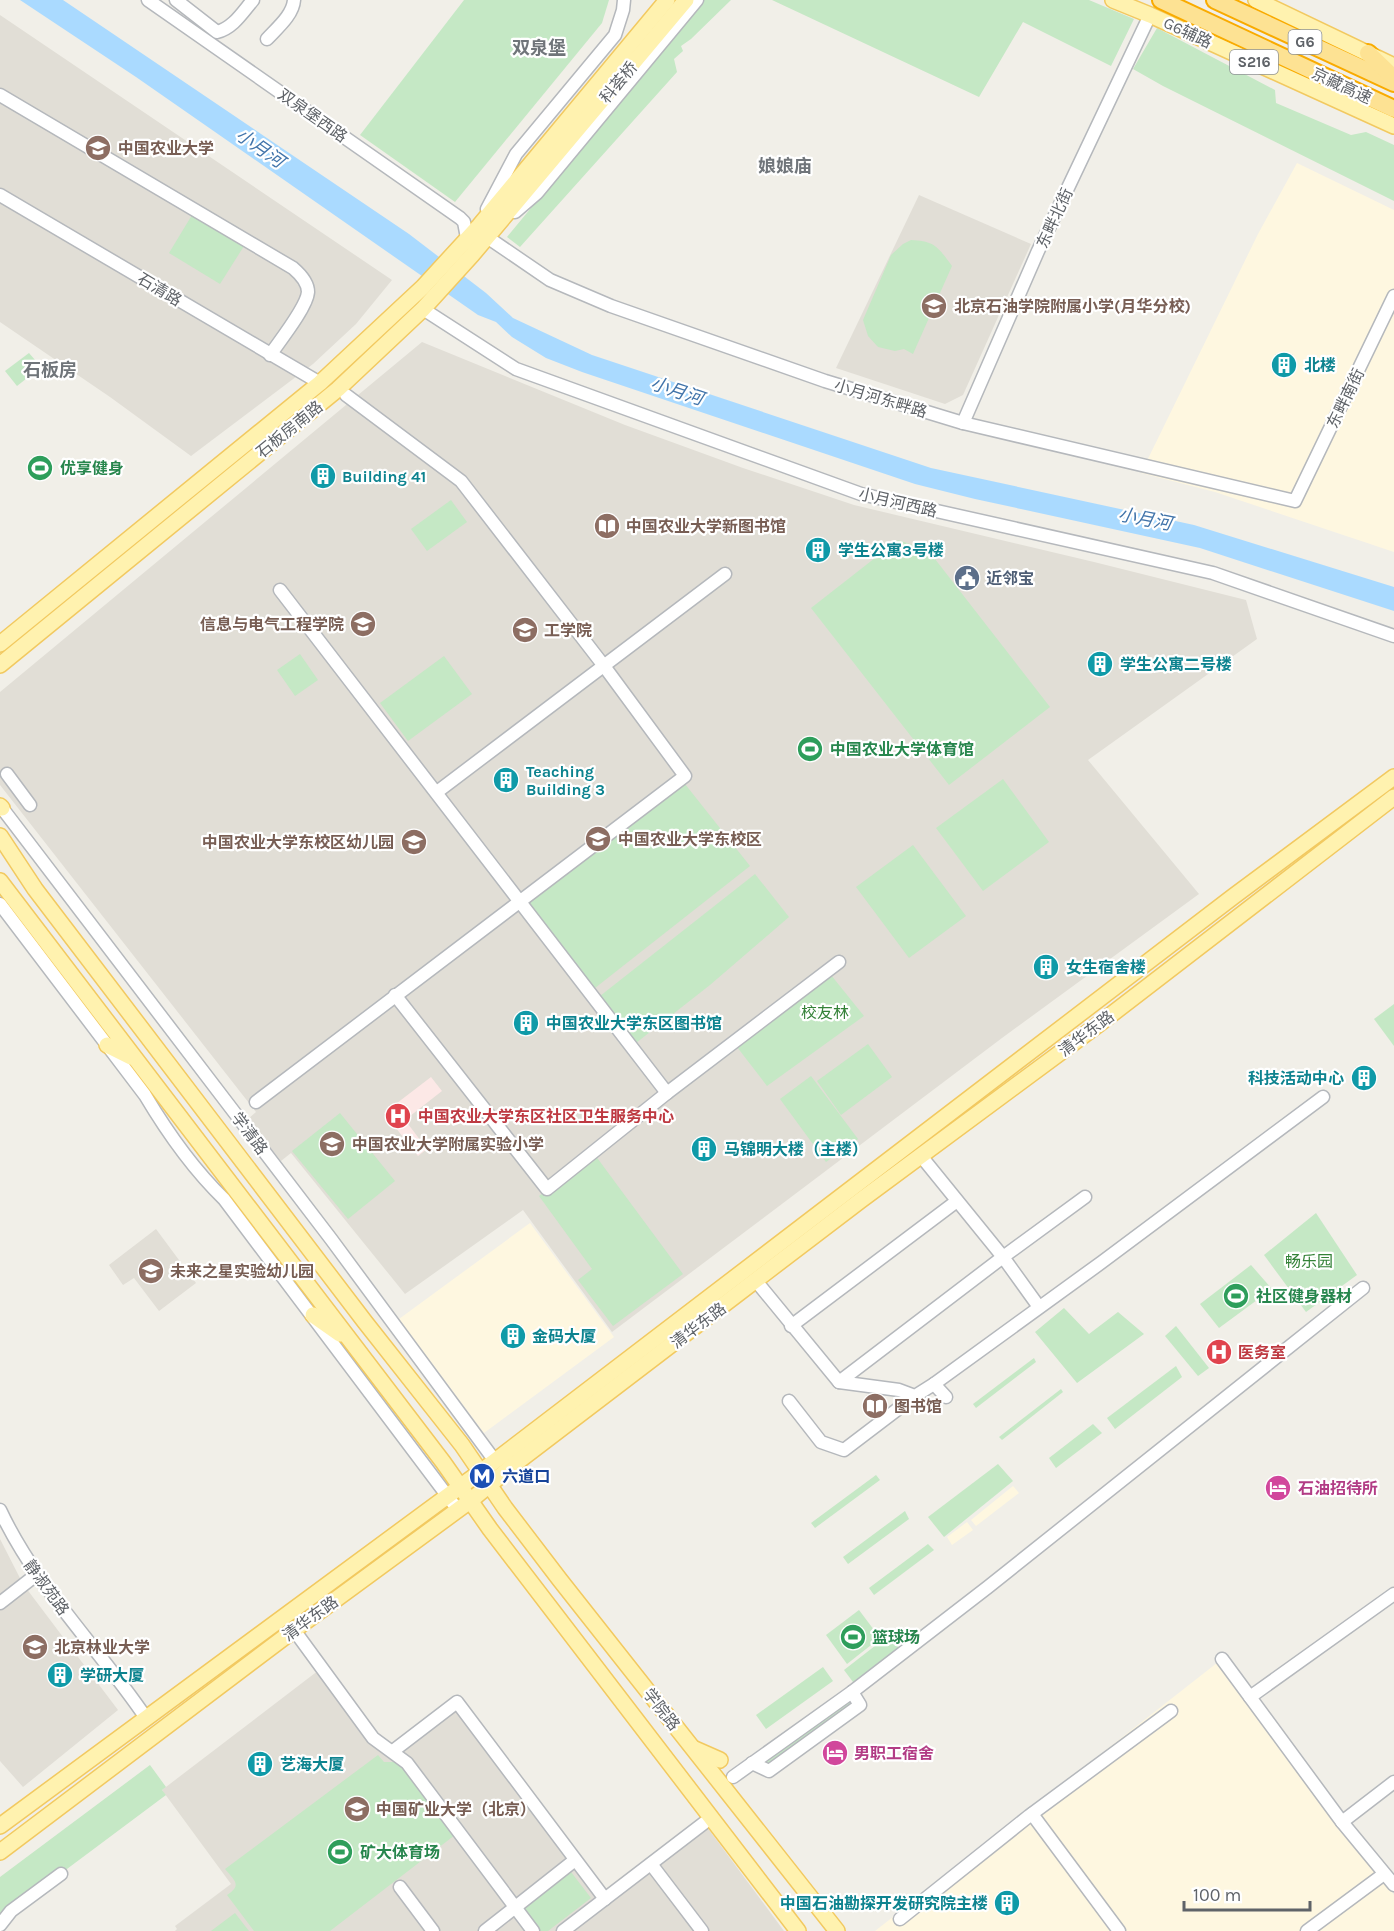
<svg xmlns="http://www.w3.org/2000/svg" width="1394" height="1931" font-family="Karla,'Noto Sans SC',sans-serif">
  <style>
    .commercial { fill: #fef7e0 }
    .education { fill: #e1ded6 }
    .medical { fill: #fce8e6 }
    .green { fill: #c5e8c5 }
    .water { fill: #aadaff }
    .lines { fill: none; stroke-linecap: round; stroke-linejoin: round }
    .minor-casing { stroke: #b5b8bc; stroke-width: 15 }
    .major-casing { stroke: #f2c960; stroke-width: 18 }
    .highway-casing { stroke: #f9ab00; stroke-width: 20 }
    .minor { stroke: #fff; stroke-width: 12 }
    .major { stroke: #fff2af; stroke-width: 15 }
    .highway { stroke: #fde293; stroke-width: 16 }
    .labels { text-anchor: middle; stroke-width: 4.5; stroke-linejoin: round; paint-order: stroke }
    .shield { fill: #fff; stroke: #8f9295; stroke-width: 1.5 }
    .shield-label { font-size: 15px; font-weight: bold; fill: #5f6368 }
    .street-label { font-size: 16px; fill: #5f6368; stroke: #fff }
    .education-label { font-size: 16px; font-weight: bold; fill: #785e54; stroke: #fff; text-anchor: start }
    .culture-label { font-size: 16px; font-weight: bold; fill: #0d838f; stroke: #fff; text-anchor: start }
    .leisure-label { font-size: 16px; font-weight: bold; fill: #27864d; stroke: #fff; text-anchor: start }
    .service-label { font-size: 16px; font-weight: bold; fill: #4e5e75; stroke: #fff; text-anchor: start }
    .park-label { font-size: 16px; fill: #348238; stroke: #fff }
    .health-label { font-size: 16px; font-weight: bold; fill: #be3a42; stroke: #fff; text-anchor: start }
    .transit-label { font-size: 16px; font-weight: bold; fill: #164399; stroke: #fff; text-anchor: start }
    .hotel-label { font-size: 16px; font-weight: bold; fill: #b23c85; stroke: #fff; text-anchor: start }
    .neighbourhood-label { font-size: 18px; font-weight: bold; fill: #70757a; stroke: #fff }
    .water-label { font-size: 18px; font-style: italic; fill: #4174aa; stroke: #fff }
  </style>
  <rect width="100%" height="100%" fill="#f1efe8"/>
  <!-- commercial -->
  <g class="commercial">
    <path d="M1297,163L1394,210V552L1215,492L1141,473L1258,234Z"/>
    <path d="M530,1223L614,1337L484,1433L399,1319Z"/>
    <path d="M1013,1486L1019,1493L976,1526L971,1520Z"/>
    <path d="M967,1522L973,1530L952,1545L947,1537Z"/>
    <path d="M1222,1659L1394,1895V1931H875Z"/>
  </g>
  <!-- education -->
  <g class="education">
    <path d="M0,15L392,280L356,324L313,364L191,456L110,397L0,322Z"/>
    <path d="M919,195L1031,244L963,395L945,404L836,368Z"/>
    <path d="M422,342L625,425L743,468L854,505L1094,562L1246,600L1257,639L1088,760L1199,894L1002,1038L612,1332L523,1210L405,1294L291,1153L281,1161L248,1119L256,1112L0,785V692Z"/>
    <path d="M156,1229L196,1283L159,1311L134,1278L123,1285L109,1265Z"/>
    <path d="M0,1539L23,1584L118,1710L23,1787L0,1761Z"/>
    <path d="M319,1670L392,1751L457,1702L604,1899L704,1823L784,1931H175L177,1929L175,1926L231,1884L162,1790Z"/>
  </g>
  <!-- medical -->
  <path class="medical" d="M431,1077L442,1091L405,1120L427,1149L418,1156L384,1113Z"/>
  <!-- green -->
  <g class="green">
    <path d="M464,0H609L602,23L455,202L360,135Z"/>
    <path d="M703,0H731L691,39L681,46L683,51L674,59L677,72L520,247L507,237Z"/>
    <path d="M772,0H1089L1134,19L1111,66L1023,22L979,97Z"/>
    <path d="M1157,28L1275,90L1276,103L1351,135L1366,132L1394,145V201L1163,86L1133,69Z"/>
    <path d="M192,215L244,246L220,284L169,253Z"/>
    <path d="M911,240C935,241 938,247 952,266L913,354L904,349L895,351L878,347L868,336L863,320L891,255L903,244Z"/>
    <path d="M29,353L41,367L17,386L5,371Z"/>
    <path d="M451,500L467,522L427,551L411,529Z"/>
    <path d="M898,540L928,550L1050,707L949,785L811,608Z"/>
    <path d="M300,654L318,680L295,696L277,670Z"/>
    <path d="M444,656L472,694L408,741L380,703Z"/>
    <path d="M1003,779L1049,842L983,891L936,828Z"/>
    <path d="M685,784L750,866L595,988L529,903Z"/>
    <path d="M913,845L966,916L909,958L856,887Z"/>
    <path d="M755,874L789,917L710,985L636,1043L600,996Z"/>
    <path d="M831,975L864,1016L767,1086L737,1047Z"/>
    <path d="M1394,1004V1046L1374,1019Z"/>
    <path d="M868,1044L892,1077L841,1115L817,1081Z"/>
    <path d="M811,1076L858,1139L826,1162L780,1099Z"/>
    <path d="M340,1113L395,1181L348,1219L292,1151Z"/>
    <path d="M595,1155L683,1274L613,1326L578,1280L592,1269L539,1196Z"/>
    <path d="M1316,1213L1357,1275L1306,1312L1264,1255Z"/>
    <path d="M1251,1265L1272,1289L1219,1328L1200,1304Z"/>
    <path d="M1064,1308L1089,1334L1118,1312L1144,1334L1077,1383L1035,1332Z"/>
    <path d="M1176,1326L1209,1368L1198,1376L1165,1336Z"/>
    <path d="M1034,1358L1036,1362L976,1408L973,1404Z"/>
    <path d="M1176,1366L1182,1377L1115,1429L1107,1418Z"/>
    <path d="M1061,1389L1063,1392L1002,1440L999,1437Z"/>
    <path d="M1093,1424L1102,1433L1056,1468L1049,1458Z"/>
    <path d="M998,1464L1013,1481L944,1537L928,1517Z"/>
    <path d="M876,1475L880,1480L815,1528L811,1523Z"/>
    <path d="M905,1511L909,1519L848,1564L843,1557Z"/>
    <path d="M928,1544L934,1550L874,1595L869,1588Z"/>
    <path d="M859,1610L880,1638L847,1664L826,1635Z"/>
    <path d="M889,1635L901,1651L856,1686L844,1670Z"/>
    <path d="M823,1667L833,1681L766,1729L756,1715Z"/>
    <path d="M850,1695L858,1705L766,1770L759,1761Z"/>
    <path d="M378,1755L384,1762H401L455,1835L330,1931H254L227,1895C242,1885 235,1881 225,1869Z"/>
    <path d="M150,1765L166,1787L162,1790L166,1795L0,1919V1877Z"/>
    <path d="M571,1872L591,1898L548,1931H540L523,1908Z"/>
    <path d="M235,1913L249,1931H211Z"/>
  </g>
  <!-- water -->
  <path class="water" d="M20,0H63L409,234L486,293L513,318L592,355L931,468L1194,525L1394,587V611L1200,548L975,499L915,484L582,372L546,358L512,337L496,322L478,315L136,77Z"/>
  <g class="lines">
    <!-- minor casing -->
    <g class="minor-casing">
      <g id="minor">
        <path d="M148,0L460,218L464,222L467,238"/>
        <path d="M176,0L217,32C233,28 242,13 253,0"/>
        <path d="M267,39C277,28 293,15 294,0"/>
        <path d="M0,95L293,268C300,274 308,282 308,292C307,307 279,342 270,355"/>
        <path d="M0,195L320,383"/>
        <path d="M487,209L516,154L615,35L623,10L624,0"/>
        <path d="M515,212L537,193L697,0"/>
        <path d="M487,237L550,280L611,306L825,381L963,423L1295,501L1394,296"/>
        <path d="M423,309L516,369L861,494L1213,573L1394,636"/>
        <path d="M963,423L1038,251L1150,15"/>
        <path d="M280,590L667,1093"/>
        <path d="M7,774L30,805"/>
        <path d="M437,792L725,574"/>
        <path d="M2,808L331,1239L495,1461"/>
        <path d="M0,904L145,1095C167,1132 193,1169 224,1199L458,1510"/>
        <path d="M395,995L547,1189L667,1093L839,962"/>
        <path d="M256,1102L685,776L604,666L461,481L346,395"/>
        <path d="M756,1281L839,1382L899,1390L915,1396L934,1384L946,1397"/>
        <path d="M1039,1307L1003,1257L1085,1197"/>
        <path d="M791,1326L957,1201"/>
        <path d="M839,1382L1003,1257L921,1156"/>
        <path d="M934,1384L1102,1262L1323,1097"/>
        <path d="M789,1401L821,1442L844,1450L915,1396"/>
        <path d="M0,1510C36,1587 98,1647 146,1718"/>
        <path d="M0,1603L36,1575"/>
        <path d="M294,1630L373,1738L407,1763L533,1931"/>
        <path d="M1222,1659L1342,1822L1394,1885"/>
        <path d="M1250,1697L1394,1594"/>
        <path d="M393,1751L457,1702L605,1899"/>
        <path d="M752,1763L769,1771L860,1705L852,1692"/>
        <path d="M733,1777L852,1692L988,1587L1363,1288"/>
        <path d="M1032,1814L1119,1931"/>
        <path d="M1342,1822L1394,1782"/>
        <path d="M651,1864L702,1931"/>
        <path d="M400,1887L433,1931"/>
        <path d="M900,1919L1029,1816L1171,1711"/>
        <path d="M0,1925L11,1911L61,1874"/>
        <path d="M485,1931L575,1860"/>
        <path d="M563,1931L704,1823"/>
        <path d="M1307,1931L1384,1874"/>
      </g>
    </g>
    <!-- major casing -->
    <g class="major-casing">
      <g id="major">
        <path d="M1113,0L1150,15L1394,126"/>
        <path d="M1256,0L1394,66"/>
        <path d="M0,644L320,383L423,287L479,226L667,0"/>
        <path d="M0,665L338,389L423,309L472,255L686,0"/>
        <path d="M0,806L2,808"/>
        <path d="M0,836L35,889L365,1322L462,1445L505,1508L560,1580L837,1931"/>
        <path d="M0,881L443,1462L490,1529L798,1931"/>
        <path d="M107,1045L131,1057"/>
        <path d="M313,1315L340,1334"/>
        <path d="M695,1749L720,1760"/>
        <path d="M0,1826L495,1461L1234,896L1394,777"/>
        <path d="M0,1852L294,1630L470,1501L512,1466L861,1200L1099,1024L1394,797"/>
      </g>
    </g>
    <!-- highway casing -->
    <g class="highway-casing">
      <g id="highway">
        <path d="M1161,0L1394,109"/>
        <path d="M1215,0L1394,83"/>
        <path d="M1368,53L1394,78"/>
      </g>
    </g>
    <!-- minor -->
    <use href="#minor" class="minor"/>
    <!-- major -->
    <use href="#major" class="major"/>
    <!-- highway -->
    <use href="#highway" class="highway"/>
  </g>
  <!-- icons -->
  <defs>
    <g id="university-disc" transform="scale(1.35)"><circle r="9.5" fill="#8d6e63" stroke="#fff"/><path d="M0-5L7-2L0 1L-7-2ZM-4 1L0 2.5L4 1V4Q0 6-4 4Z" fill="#fff"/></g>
    <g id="school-disc" transform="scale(1.35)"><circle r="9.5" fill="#8d6e63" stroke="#fff"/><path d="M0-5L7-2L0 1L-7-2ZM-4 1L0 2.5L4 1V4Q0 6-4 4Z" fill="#fff"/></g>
    <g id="building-disc" transform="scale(1.35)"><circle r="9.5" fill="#0f9aa8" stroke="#fff"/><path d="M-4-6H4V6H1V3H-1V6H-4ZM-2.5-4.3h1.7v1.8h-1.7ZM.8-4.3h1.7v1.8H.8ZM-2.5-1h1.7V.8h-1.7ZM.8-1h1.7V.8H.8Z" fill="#fff"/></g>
    <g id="stadium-disc" transform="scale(1.35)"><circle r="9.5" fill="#2e9e5b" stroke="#fff"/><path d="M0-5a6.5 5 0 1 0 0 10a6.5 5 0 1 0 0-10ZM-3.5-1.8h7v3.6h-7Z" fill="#fff"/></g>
    <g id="library-disc" transform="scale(1.35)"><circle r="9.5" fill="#8d6e63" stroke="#fff"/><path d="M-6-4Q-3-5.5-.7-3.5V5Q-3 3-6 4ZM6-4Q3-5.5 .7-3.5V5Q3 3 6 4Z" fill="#fff"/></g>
    <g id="civic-disc" transform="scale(1.35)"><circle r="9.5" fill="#5c6f8a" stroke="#fff"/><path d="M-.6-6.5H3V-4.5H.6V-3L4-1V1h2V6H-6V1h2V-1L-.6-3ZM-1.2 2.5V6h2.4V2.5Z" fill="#fff"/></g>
    <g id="hospital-disc" transform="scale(1.35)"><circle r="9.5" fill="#e0444e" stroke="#fff"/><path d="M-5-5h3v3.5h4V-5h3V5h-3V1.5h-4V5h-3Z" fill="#fff"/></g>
    <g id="metro-disc" transform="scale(1.35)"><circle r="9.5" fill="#1a4fb4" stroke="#fff"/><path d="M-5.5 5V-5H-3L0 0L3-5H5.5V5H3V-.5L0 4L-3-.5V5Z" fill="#fff"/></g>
    <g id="hotel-disc" transform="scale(1.35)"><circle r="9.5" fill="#d1479c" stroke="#fff"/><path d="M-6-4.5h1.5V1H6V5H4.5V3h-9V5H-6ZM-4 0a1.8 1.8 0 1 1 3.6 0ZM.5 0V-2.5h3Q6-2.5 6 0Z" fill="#fff"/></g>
  </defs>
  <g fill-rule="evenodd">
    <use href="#university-disc" x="98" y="148"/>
    <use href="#school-disc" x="934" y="306"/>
    <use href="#building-disc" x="1284" y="365"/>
    <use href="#stadium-disc" x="40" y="468"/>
    <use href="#building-disc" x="323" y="476"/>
    <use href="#library-disc" x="607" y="526"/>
    <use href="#building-disc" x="818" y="550"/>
    <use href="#civic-disc" x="967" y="578"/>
    <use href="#university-disc" x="363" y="624"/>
    <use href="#university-disc" x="525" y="630"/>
    <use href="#building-disc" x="1100" y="664"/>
    <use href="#stadium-disc" x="810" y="749"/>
    <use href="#building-disc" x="506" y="780"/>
    <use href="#university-disc" x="598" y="839"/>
    <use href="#school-disc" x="414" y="842"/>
    <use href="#building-disc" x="1046" y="967"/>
    <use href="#building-disc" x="526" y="1023"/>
    <use href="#building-disc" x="1364" y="1078"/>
    <use href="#hospital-disc" x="398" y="1116"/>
    <use href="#school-disc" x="332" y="1144"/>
    <use href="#building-disc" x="704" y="1149"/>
    <use href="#school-disc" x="151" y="1271"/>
    <use href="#stadium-disc" x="1236" y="1296"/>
    <use href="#building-disc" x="513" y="1336"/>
    <use href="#hospital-disc" x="1219" y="1352"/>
    <use href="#library-disc" x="875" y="1406"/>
    <use href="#metro-disc" x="482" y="1476"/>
    <use href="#hotel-disc" x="1278" y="1488"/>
    <use href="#stadium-disc" x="853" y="1637"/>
    <use href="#university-disc" x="35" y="1647"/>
    <use href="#building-disc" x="60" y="1675"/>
    <use href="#hotel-disc" x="835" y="1753"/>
    <use href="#building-disc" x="260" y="1764"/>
    <use href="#university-disc" x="357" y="1809"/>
    <use href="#stadium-disc" x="340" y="1852"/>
    <use href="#building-disc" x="1007" y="1903"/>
  </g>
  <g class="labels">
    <!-- shield labels -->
    <g class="shield">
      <rect x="1288.5" y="30" width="33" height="24" rx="4.5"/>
      <rect x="1230" y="50" width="48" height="24" rx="4.5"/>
    </g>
    <g class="shield-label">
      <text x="1305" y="47">G6</text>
      <text x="1254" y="67">S216</text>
    </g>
    <!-- street labels -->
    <g class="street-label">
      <text transform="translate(1188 32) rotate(25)" y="6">G6辅路</text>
      <text transform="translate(618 82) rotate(-50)" y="6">科荟桥</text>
      <text transform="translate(1342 85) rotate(25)" y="6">京藏高速</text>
      <text transform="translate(313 115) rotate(35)" y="6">双泉堡西路</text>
      <text transform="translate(1054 218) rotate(-65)" y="6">东畔北街</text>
      <text transform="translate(160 289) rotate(31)" y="6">石清路</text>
      <text transform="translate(881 398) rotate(17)" y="6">小月河东畔路</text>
      <text transform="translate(1345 398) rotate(-64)" y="6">东畔南街</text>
      <text transform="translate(289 429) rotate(-39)" y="6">石板房南路</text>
      <text transform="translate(898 502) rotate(13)" y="6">小月河西路</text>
      <text transform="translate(1086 1033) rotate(-37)" y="6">清华东路</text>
      <text transform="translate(250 1133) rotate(53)" y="6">学清路</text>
      <text transform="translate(698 1325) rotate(-37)" y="6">清华东路</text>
      <text transform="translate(47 1587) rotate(54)" y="6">静淑苑路</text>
      <text transform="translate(310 1618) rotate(-36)" y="6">清华东路</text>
      <text transform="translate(662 1709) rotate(52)" y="6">学院路</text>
    </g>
    <!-- education labels -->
    <g class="education-label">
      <text x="118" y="154">中国农业大学</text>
      <text x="954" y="312">北京石油学院附属小学(月华分校)</text>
      <text x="626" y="532">中国农业大学新图书馆</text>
      <text x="344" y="630" text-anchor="end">信息与电气工程学院</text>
      <text x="544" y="636">工学院</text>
      <text x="618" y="845">中国农业大学东校区</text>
      <text x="394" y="848" text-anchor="end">中国农业大学东校区幼儿园</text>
      <text x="352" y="1150">中国农业大学附属实验小学</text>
      <text x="170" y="1277">未来之星实验幼儿园</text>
      <text x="894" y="1412">图书馆</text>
      <text x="54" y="1653">北京林业大学</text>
      <text x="376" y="1815">中国矿业大学（北京）</text>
    </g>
    <!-- culture labels -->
    <g class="culture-label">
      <text x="1304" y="371">北楼</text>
      <text x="342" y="482">Building 41</text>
      <text x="838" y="556">学生公寓3号楼</text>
      <text x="1120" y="670">学生公寓二号楼</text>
      <text x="526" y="777">Teaching<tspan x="526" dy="18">Building 3</tspan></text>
      <text x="1066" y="973">女生宿舍楼</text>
      <text x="546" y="1029">中国农业大学东区图书馆</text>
      <text x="1344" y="1084" text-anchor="end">科技活动中心</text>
      <text x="724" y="1155">马锦明大楼（主楼）</text>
      <text x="532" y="1342">金码大厦</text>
      <text x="80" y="1681">学研大厦</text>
      <text x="280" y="1770">艺海大厦</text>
      <text x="988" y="1909" text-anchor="end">中国石油勘探开发研究院主楼</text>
    </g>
    <!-- leisure labels -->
    <g class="leisure-label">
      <text x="60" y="474">优享健身</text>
      <text x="830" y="755">中国农业大学体育馆</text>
      <text x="1256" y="1302">社区健身器材</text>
      <text x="872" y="1643">篮球场</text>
      <text x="360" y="1858">矿大体育场</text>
    </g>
    <!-- service labels -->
    <g class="service-label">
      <text x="986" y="584">近邻宝</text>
    </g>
    <!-- park labels -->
    <g class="park-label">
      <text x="825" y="1018">校友林</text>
      <text x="1309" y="1267">畅乐园</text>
    </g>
    <!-- health labels -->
    <g class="health-label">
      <text x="418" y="1122">中国农业大学东区社区卫生服务中心</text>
      <text x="1238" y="1358">医务室</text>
    </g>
    <!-- transit labels -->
    <g class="transit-label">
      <text x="502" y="1482">六道口</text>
    </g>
    <!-- hotel labels -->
    <g class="hotel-label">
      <text x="1298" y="1494">石油招待所</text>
      <text x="854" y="1759">男职工宿舍</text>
    </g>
    <!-- neighbourhood labels -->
    <g class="neighbourhood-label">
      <text x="539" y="54">双泉堡</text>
      <text x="785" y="172">娘娘庙</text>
      <text x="50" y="376">石板房</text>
    </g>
    <!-- water labels -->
    <g class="water-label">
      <text transform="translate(260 148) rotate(35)" y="6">小月河</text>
      <text transform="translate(677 391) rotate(18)" y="6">小月河</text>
      <text transform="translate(1145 519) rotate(11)" y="6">小月河</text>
    </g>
  </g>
  <!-- scale -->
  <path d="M1184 1901v9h126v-9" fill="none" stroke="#5f6368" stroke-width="3"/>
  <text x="1193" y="1901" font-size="18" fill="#5f6368" stroke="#ffffff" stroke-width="4.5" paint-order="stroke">100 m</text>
</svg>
